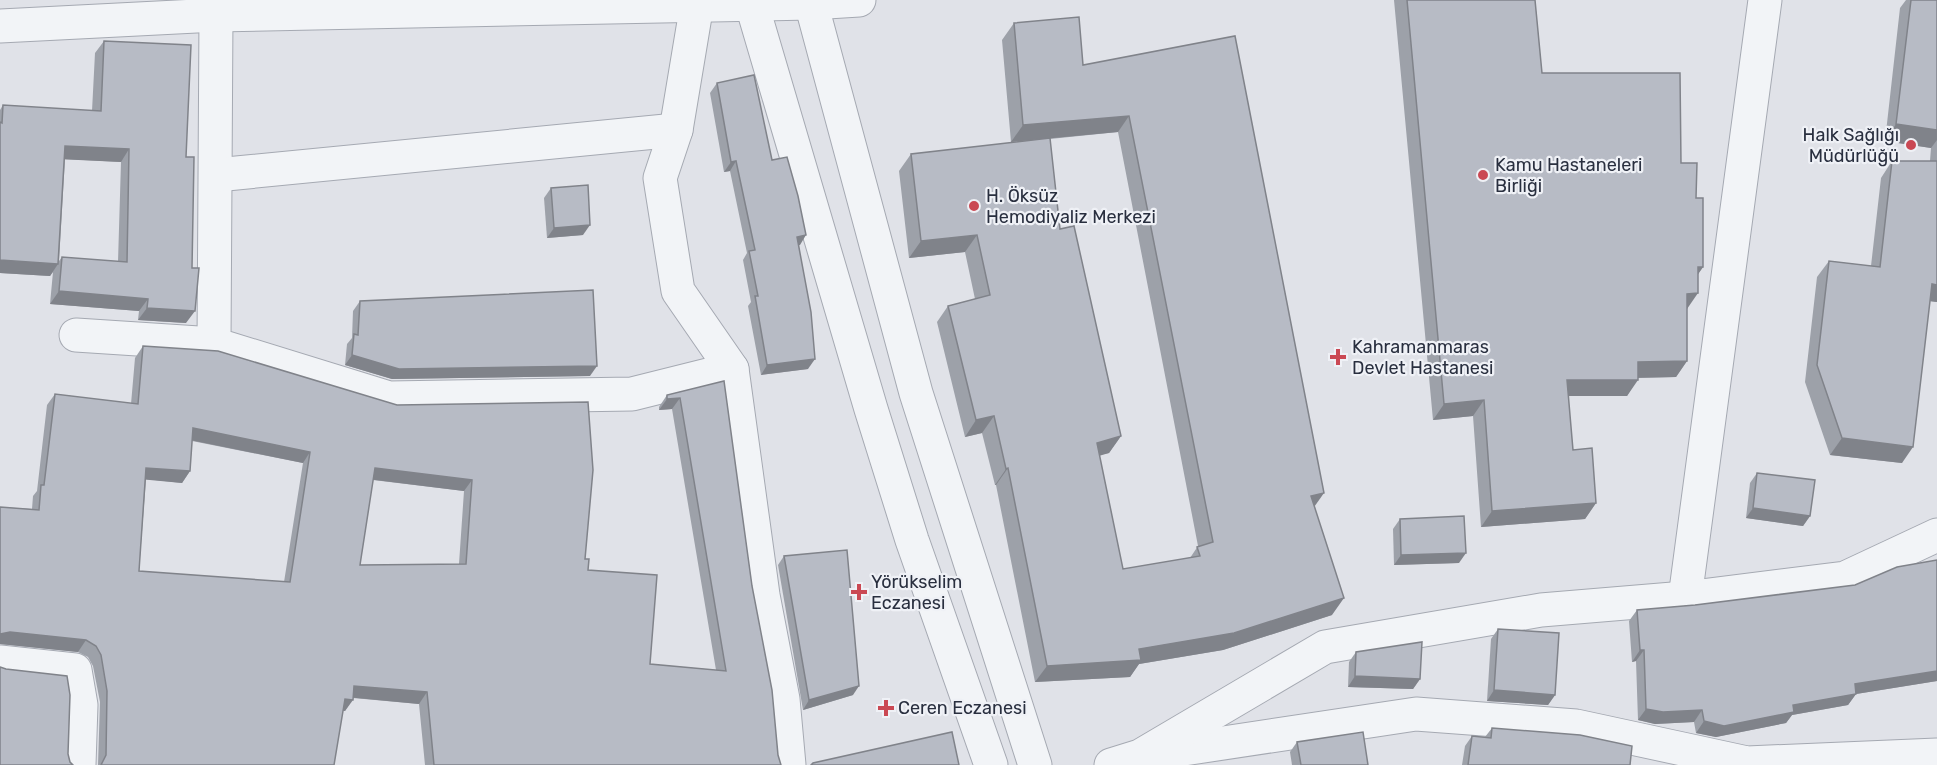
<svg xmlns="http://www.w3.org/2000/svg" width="1937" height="765" font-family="Rubik,sans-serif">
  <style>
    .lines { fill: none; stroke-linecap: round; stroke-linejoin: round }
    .minor-casing { stroke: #a5a9b2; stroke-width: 35 }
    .tertiary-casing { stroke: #a5a9b2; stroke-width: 35 }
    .minor { stroke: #f2f4f7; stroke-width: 33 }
    .tertiary { stroke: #f2f4f7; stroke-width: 33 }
    .wall { fill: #9da1a9; fill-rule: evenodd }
    .shaded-wall { fill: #80838a }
    .building { fill: #b7bbc5; stroke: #80838a; stroke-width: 1.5; fill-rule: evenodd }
    .poi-dot { fill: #ca4853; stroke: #eff1f6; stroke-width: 2 }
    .labels { text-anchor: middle; stroke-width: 4.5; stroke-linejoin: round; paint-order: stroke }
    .poi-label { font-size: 18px; fill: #292f3f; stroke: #eff1f6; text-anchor: start }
  </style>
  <rect width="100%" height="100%" fill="#e0e2e8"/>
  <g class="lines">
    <!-- minor casing -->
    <g class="minor-casing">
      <g id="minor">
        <path d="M697,4L676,130L660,178L678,291L732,369L763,595L783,699L789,765"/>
        <path d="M216,15L214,344L389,398L632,394L732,369"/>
        <path d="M216,175L676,130"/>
        <path d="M76,335L214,344"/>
        <path d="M1685,598L1765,0"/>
        <path d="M0,662L75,670L81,705L79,765"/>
        <path d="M1157,753L1416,714L1576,726L1747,763L1937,755"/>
        <path d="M1111,765L1140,756L1325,647L1541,610L1685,598L1845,578L1937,535"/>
      </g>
    </g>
    <!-- tertiary casing -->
    <g class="tertiary-casing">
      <g id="tertiary">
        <path d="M811,3L916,393L1035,765"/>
        <path d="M752,5L871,409L912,540L991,765"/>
        <path d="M0,26L216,15L811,3L859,0"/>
      </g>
    </g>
    <!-- minor -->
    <use href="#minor" class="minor"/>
    <!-- tertiary -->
    <use href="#tertiary" class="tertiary"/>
  </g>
  <!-- wall -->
  <g class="wall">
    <path d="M1394,0H1535L1542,73L1681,163L1696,198L1703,267L1698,274L1687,309V361L1676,377L1638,378L1627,396H1568L1573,450L1596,503L1585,519L1481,527L1473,416L1433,420Z"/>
    <path d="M1906,0H1937V302L1930,301L1902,463L1830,455L1805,382L1817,277L1829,261L1871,266L1881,178L1892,161H1930L1931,148L1885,141L1900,8Z"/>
    <path d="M1014,23L1083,65L1235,36L1315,507L1332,615L1223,650L1139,664L1130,677L1035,682L996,485H995L982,433L965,437L937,322L948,306L975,299L965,252L909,258L899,171L911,154L1038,140L1011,142L1002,40ZM1118,132L1198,546L1190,558L1123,569L1099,455L1109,453L1121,436L1060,229L1050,139Z"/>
    <path d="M104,41L186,157V323L138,320L139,311L50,304L53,272L50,276L0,273V110L3,105L92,111L95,53ZM65,159L121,162L118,262L62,257L59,261Z"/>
    <path d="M717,83L772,160L800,245H799L808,369L761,375L748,306L751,302L743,260L747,253L730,171L724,172L710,93Z"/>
    <path d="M551,188L583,235L547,238L544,198Z"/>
    <path d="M360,301L590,376L392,379L345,365L347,344L352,338L353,311Z"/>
    <path d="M143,346L397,405L585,559L588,570L650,664L716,670L672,409L659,410V407L667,395L724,381L752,586L778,755L781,765H425L419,704L353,698L345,711H343L334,765H98L100,702L93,666L88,657L78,652L0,644V507L32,509L33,496L37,491L47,405L55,394L131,404L135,358ZM192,441L303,463L284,582L139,571L146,479L182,483L190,471ZM373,480L464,491L459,564L360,565Z"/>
    <path d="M1757,473L1810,516L1803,526L1746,518L1750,483Z"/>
    <path d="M1400,519L1459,563L1394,565L1393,529Z"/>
    <path d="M784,556L853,695L803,710L778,565Z"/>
    <path d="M1937,560V681L1856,694L1848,705L1792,715L1786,723L1716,737L1696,733L1694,722L1655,724L1638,720L1636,661L1632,662L1629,621L1637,610L1695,605L1855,585Z"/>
    <path d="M1498,629L1555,695L1548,705L1487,701L1491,639Z"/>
    <path d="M1356,652L1420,679L1413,689L1348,687L1349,662Z"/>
    <path d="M1492,728L1630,765H1462L1465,746L1472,736L1485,737Z"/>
    <path d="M1297,742L1368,765H1292L1290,752Z"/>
  </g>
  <!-- shaded-wall -->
  <g class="shaded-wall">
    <path d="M1129,116L1118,132L1011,142L1023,125Z"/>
    <path d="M1896,124L1937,130V140L1931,148L1885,141Z"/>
    <path d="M65,146L129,149L121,162L57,159Z"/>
    <path d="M736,161L730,171L724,172L731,162Z"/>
    <path d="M590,225L583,235L547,238L554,228Z"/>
    <path d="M806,235L800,245L791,247L797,237Z"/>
    <path d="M977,235L965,252L909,258L921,241Z"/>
    <path d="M0,260L58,264L50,276L0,273Z"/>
    <path d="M1698,267H1703L1692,283Z"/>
    <path d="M1932,284L1937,285V302L1920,300Z"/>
    <path d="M59,291L148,299L139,311L50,304Z"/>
    <path d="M1698,293L1687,309V294Z"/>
    <path d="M147,308L195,311L186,323L138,320Z"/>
    <path d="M352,355L597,366L590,376L392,379L345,365Z"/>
    <path d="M815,359L808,369L761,375L767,365Z"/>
    <path d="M1687,361L1676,377L1627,378L1638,362Z"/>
    <path d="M1567,380H1638L1627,396H1556Z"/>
    <path d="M680,398L672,409L659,410L667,399Z"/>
    <path d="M1484,400L1473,416L1433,420L1444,404Z"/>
    <path d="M994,416L982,433L965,437L976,420Z"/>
    <path d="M193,428L310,452L303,463L185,439Z"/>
    <path d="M1121,436L1109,453L1085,460L1097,443Z"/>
    <path d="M1842,438L1913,447L1902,463L1830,455Z"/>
    <path d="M146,468L190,471L182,483L139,479Z"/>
    <path d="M375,468L472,480L464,491L367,479Z"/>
    <path d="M1008,468L996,485H995L1006,469Z"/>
    <path d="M1324,493L1312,510L1311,496Z"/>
    <path d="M1596,503L1585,519L1481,527L1492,511Z"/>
    <path d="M1753,508L1810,516L1803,526L1746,518Z"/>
    <path d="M1466,553L1459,563L1394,565L1401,555Z"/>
    <path d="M1344,598L1332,615L1223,650L1139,664L1130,677L1035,682L1047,666L1139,649Z"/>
    <path d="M10,632L86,640L78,652L0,644V634Z"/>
    <path d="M1640,650H1644L1636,661L1632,662Z"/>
    <path d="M1937,671V681L1856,694L1848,705L1792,715L1786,723L1716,737L1696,733L1704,721L1793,705L1855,684Z"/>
    <path d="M1355,676L1420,679L1413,689L1348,687Z"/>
    <path d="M354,686L427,692L419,704L346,697Z"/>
    <path d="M859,686L853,695L803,710L809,700Z"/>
    <path d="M1494,690L1555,695L1548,705L1487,701Z"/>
    <path d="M345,699L353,700L345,711L337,710Z"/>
    <path d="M1646,709L1702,710L1694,722L1655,724L1638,720Z"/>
  </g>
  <!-- building -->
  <g class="building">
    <path d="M1407,0H1535L1542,73H1680L1681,163H1697L1696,198H1703V267H1698V293L1687,294V361L1638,362V380H1567L1573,450L1592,448L1596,503L1492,511L1484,400L1444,404Z"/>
    <path d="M1911,0H1937V130L1896,124Z"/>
    <path d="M1079,17L1083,65L1235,36L1324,493L1311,496L1344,598L1234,633L1139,649L1141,660L1047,666L1008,468L1006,469L994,416L976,420L948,306L990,295L977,235L921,241L911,154L1050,138L1060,229L1074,226L1121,436L1097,443L1123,569L1200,556L1197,547L1213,542L1129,116L1023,125L1014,23Z"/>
    <path d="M104,41L191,45L186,157H194L192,268H199L195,311L147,308L148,299L59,291L62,257L127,262L129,149L65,146L58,264L0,260V122L2,123L3,105L101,111Z"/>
    <path d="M754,75L772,160L787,157L798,196L806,235L797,237L811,312L815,359L767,365L755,296H758L749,251L755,250L736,161L731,162L717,83Z"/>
    <path d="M1892,161H1937V285L1932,284L1913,447L1842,438L1817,365L1829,261L1880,267Z"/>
    <path d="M588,185L590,225L554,228L551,188Z"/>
    <path d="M593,290L597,366L399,369L352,355L354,334L358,335L360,301Z"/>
    <path d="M143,346L218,351L397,405L588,402L593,470L585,559H589L588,570L657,575L650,664L726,671L680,398L667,399V395L724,381L752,586L772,690L778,755L781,765H434L427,692L354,686L353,700L345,699L334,765H101L106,755L107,691L101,655L96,646L86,640L10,632L0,634V507L39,510L41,485H44L55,394L138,404ZM193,428L310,452L290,582L139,571L146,468L190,471ZM375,468L472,480L466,564L360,565Z"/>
    <path d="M1757,473L1815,480L1810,516L1753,508Z"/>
    <path d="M1464,516L1466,553L1401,555L1400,519Z"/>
    <path d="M847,550L859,686L809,700L784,556Z"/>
    <path d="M1937,560V671L1855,684L1856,694L1793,705L1794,712L1724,726L1704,721L1702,710L1663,712L1646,709L1644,650H1640L1637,610L1695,605L1855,585L1897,567Z"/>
    <path d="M1498,629L1559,633L1555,695L1494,690Z"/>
    <path d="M1422,642L1420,679L1355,676L1356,652Z"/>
    <path d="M0,667L6,669L67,676L70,695L68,754L70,762L73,765H0Z"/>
    <path d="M1492,728L1580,735L1632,746L1630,765H1468L1472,736L1491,738Z"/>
    <path d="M952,732L959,765H811L813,763Z"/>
    <path d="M1363,732L1368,765H1301L1297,742Z"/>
  </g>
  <!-- markers -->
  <g class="poi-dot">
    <circle cx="1911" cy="145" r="6"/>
    <circle cx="1483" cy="175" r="6"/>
    <circle cx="974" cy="206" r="6"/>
    <path d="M1335 348h6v6h6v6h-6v6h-6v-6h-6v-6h6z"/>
    <path d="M856 583h6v6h6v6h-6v6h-6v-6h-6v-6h6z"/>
    <path d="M883 699h6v6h6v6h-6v6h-6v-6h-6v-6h6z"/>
  </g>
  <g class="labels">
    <!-- poi labels -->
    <g class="poi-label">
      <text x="1899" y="141" text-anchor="end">Halk Sağlığı<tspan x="1899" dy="21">Müdürlüğü</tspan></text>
      <text x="1495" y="171">Kamu Hastaneleri<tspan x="1495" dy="21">Birliği</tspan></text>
      <text x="986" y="202">H. Öksüz<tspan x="986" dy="21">Hemodiyaliz Merkezi</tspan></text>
      <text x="1352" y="353">Kahramanmaras<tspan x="1352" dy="21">Devlet Hastanesi</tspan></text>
      <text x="871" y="588">Yörükselim<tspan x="871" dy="21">Eczanesi</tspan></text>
      <text x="898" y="714">Ceren Eczanesi</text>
    </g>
  </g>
</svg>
